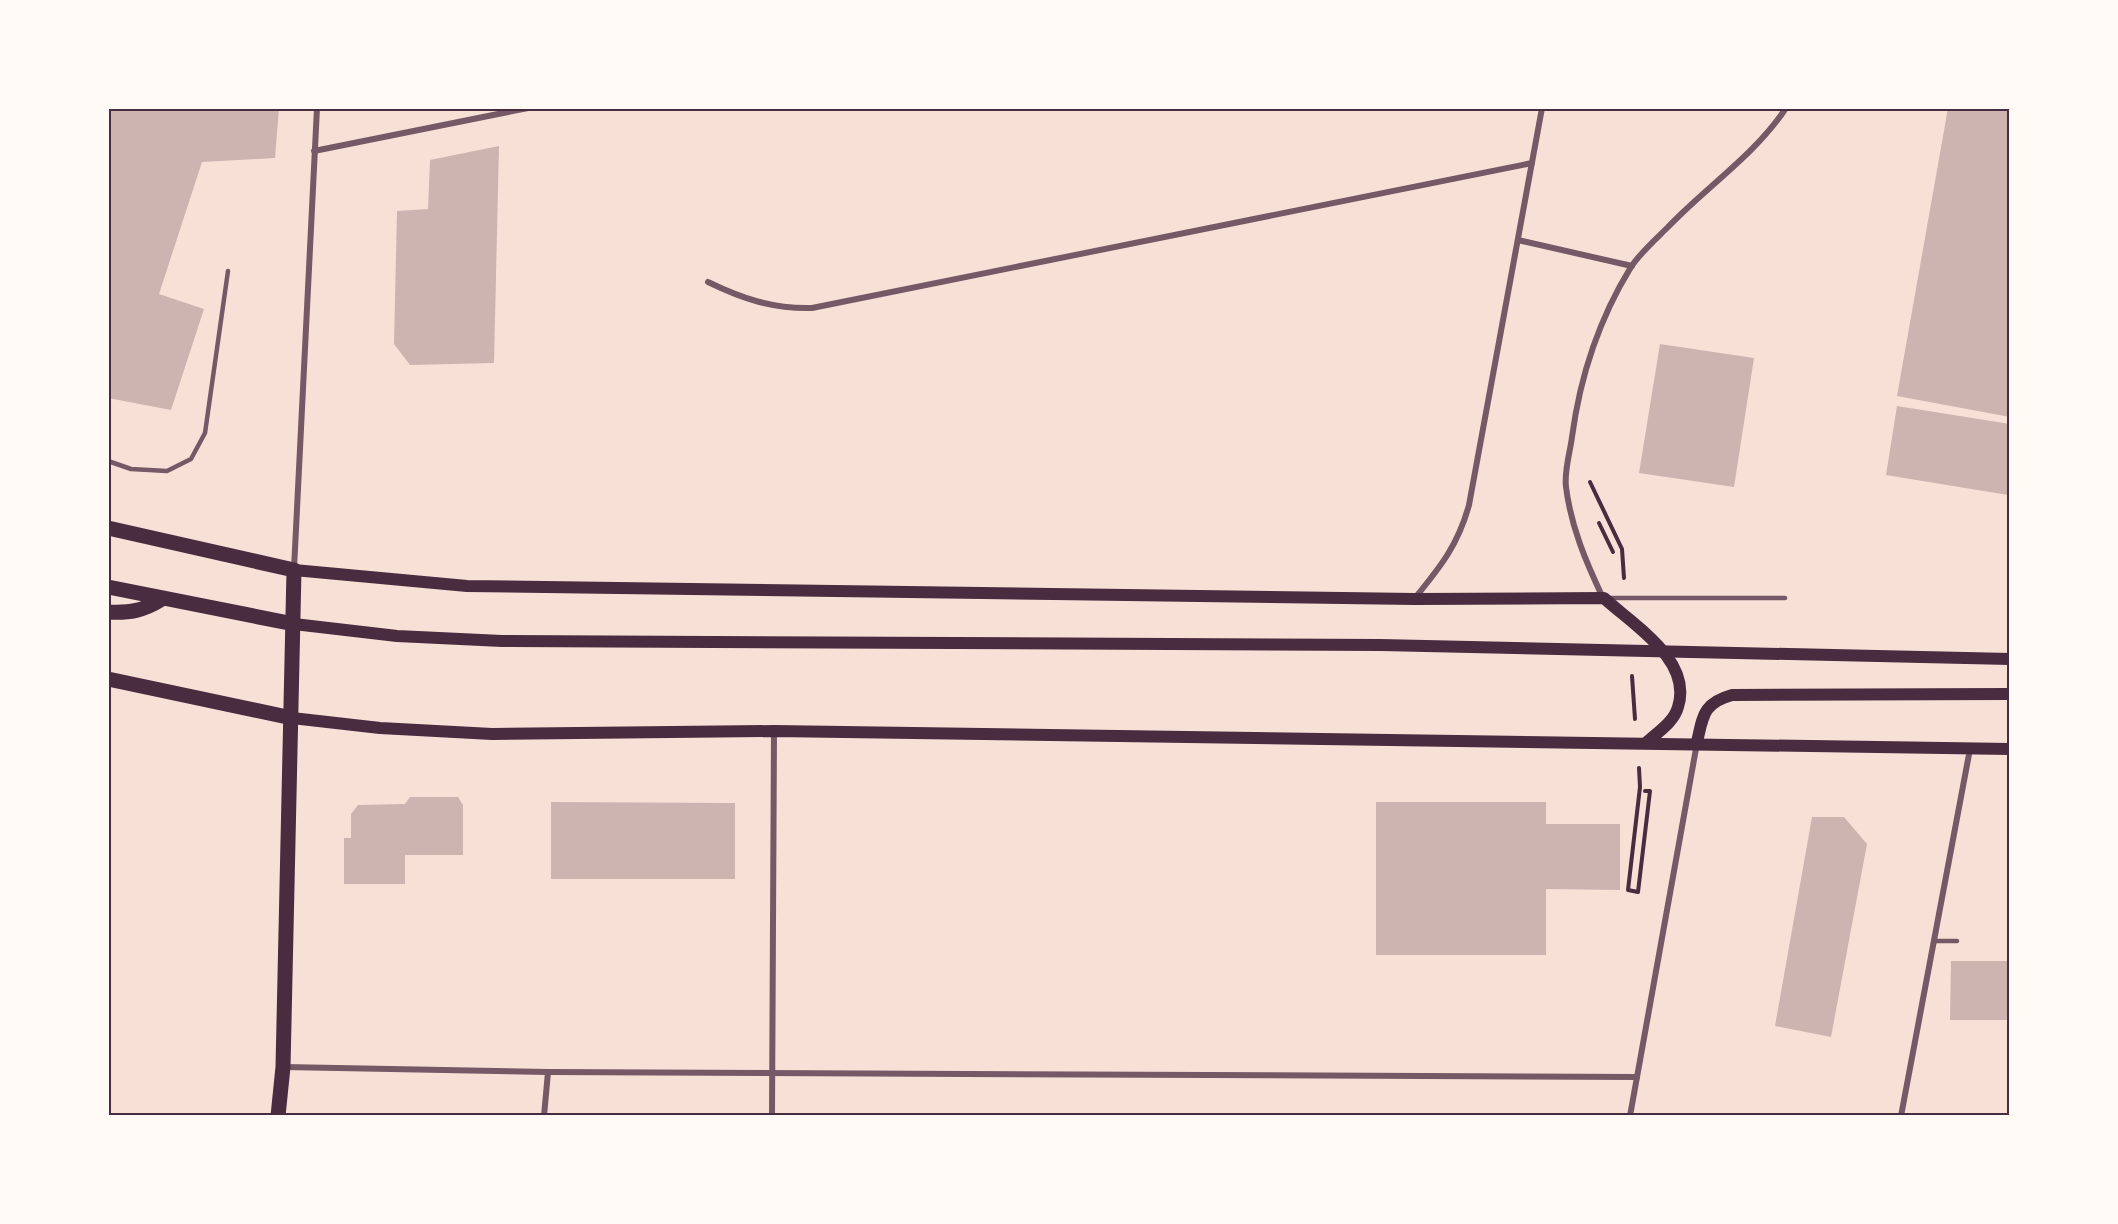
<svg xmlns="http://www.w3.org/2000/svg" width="2118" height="1224" font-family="Rubik,sans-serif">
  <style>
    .building { fill: #ccb4b1 }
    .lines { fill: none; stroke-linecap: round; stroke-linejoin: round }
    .path { stroke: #4a2c40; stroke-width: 4 }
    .service { stroke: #755966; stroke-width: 4.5 }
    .minor { stroke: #755966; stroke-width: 6 }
    .secondary { stroke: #4a2c40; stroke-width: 12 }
    .primary { stroke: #4a2c40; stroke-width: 15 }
    .neatline { fill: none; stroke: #4a2c40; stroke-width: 2 }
  </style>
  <rect width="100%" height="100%" fill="#f7e1d7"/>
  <!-- building -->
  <g class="building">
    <path d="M108,108H279L275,158L202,162L159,294L204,309L171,410L108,398Z"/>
    <path d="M1948,108H2010V417L1897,396Z"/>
    <path d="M499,146L494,363L410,365L394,344L397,211L428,209L430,160Z"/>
    <path d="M1660,344L1754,358L1734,487L1639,473Z"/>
    <path d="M1897,406L2010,424L2008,495L1886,475Z"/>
    <path d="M410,797H458L463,805V855H405V884H344V838H351V814L358,805L405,804Z"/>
    <path d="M551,802L735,803V879H551Z"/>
    <path d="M1376,802H1546V824H1620V890L1546,889V955H1376Z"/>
    <path d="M1812,817H1844L1867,844L1831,1037L1775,1026Z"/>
    <path d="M1951,961H2010V1020H1950Z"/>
  </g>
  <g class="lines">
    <!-- path -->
    <g class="path">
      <path d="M1590,482L1622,549L1624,578"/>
      <path d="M1599,523L1613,552"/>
      <path d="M1632,676L1635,719"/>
      <path d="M1639,768L1640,787L1628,890L1638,892L1650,791H1645"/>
    </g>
    <!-- service -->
    <g class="service">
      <path d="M108,461L131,469L167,471L191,459L205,433L228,271"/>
      <path d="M1609,598H1785"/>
      <path d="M1934,941H1957"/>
    </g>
    <!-- minor -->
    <g class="minor">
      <path d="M314,151L528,108"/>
      <path d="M1518,240L1632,266"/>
      <path d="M708,282C743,299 773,309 812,308L1532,163"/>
      <path d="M294,569L317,108"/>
      <path d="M1415,598C1441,566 1458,545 1469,505L1542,108"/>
      <path d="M1603,598C1586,562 1571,527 1566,487C1564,471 1570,453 1572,437C1580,377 1599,319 1631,267C1640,253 1656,239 1668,227C1707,186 1754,156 1786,108"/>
      <path d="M284,1067L548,1072L1637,1077"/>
      <path d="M544,1116L548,1072"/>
      <path d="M772,1116L774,731"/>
      <path d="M1630,1116L1697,743"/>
      <path d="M1901,1116L1970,749"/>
    </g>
    <!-- secondary -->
    <g class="secondary">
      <path d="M294,570L467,586L1415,599L1604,598C1633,625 1693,660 1678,707C1674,722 1658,732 1647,742"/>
      <path d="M294,624L397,636L502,641L1381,645L2010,659"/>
      <path d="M292,718L380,728L492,734L774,731L2010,749"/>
      <path d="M1697,742C1703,716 1703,703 1732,695L2010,694"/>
    </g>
    <!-- primary -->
    <g class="primary">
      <path d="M108,528L294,570L283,1067L278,1116"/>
      <path d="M108,587L294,624"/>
      <path d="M108,612C130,613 143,611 162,599"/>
      <path d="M108,679L292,718"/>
    </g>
  </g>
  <!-- border -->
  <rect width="2118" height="1224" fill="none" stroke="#fffaf5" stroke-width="219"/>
  <rect x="110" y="110" width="1898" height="1004" class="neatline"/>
</svg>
